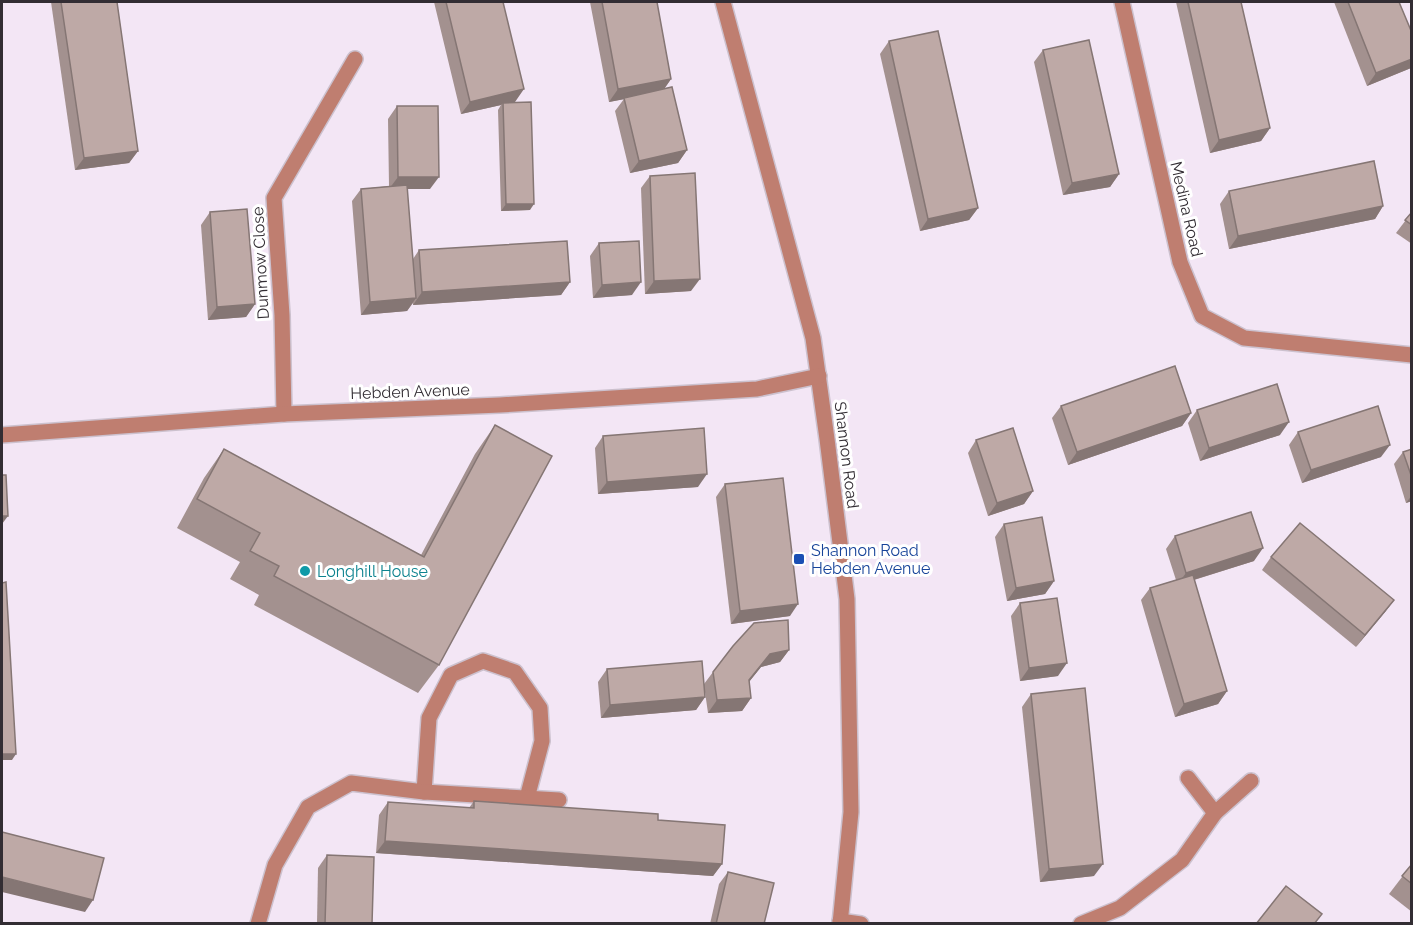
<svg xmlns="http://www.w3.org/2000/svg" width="1413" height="925" font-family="Raleway,sans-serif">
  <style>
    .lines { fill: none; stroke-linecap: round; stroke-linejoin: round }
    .minor-casing { stroke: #ccc1ce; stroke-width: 18 }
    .minor { stroke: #bf7e70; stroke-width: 15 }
    .wall { fill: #a3918f }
    .shaded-wall { fill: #857674 }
    .building { fill: #bea9a6; stroke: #857674; stroke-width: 1.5 }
    .transit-dot { fill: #1a4fb4; stroke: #fff; stroke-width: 2 }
    .culture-dot { fill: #0f9aa8; stroke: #fff; stroke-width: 2 }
    .labels { text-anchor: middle; stroke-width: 6; stroke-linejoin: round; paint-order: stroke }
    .street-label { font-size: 16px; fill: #322d33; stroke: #fff }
    .transit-label { font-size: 16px; fill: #164399; stroke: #fff; text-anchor: start }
    .culture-label { font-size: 16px; fill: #0d838f; stroke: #fff; text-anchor: start }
  </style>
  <rect width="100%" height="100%" fill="#f3e6f5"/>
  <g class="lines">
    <!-- minor casing -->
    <g class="minor-casing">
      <g id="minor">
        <path d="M723,2L813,338L827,439L847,599L851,812L840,924"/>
        <path d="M1122,2L1180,262L1202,316L1244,338L1412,355"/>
        <path d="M284,414L282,315L274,198L355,59"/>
        <path d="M2,435L284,414L500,405L757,389L819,376"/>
        <path d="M1188,778L1215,813"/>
        <path d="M424,792L429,718L451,675L483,661L515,672L540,708L542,741L527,798"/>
        <path d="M840,921L861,924"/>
        <path d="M258,924L275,865L308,807L351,783L424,792L559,800"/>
        <path d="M1081,924L1120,908L1182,860L1215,813L1251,781"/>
      </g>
    </g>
    <!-- minor -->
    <use href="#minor" class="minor"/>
  </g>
  <!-- wall -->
  <g class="wall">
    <path d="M51,2H117L138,151L129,163L75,170Z"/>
    <path d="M434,2H503L515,102L510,103L530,210L501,211L498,110L501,105L461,114Z"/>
    <path d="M590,2H657L671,79L664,89L687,150L678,163L630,173L615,111L624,99L609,102Z"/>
    <path d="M1176,2H1241L1270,128L1261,141L1210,153Z"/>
    <path d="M1334,2H1399L1411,68L1367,86Z"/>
    <path d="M889,41L978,208L969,220L920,231L880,54Z"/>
    <path d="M1043,50L1119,174L1110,187L1063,195L1034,62Z"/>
    <path d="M397,106L430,189H407L413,259L419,250L570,282L561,295L413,305V303L407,311L361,315L352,201L361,189L389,186L388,119Z"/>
    <path d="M650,176L691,291L645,294L641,188Z"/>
    <path d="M1229,191L1383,206L1375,219L1229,249L1220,204Z"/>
    <path d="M210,212L255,304L246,317L208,320L201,225Z"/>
    <path d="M1412,212V244L1396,233Z"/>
    <path d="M599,243L632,295L593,298L590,256Z"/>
    <path d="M1061,406L1191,413L1182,426L1068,465L1052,418Z"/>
    <path d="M1197,410L1280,435L1200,461L1188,423Z"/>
    <path d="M495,425L439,665L418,693L254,605L259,595L230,579L240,562L177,528L204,478L224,449L421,555L475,454Z"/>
    <path d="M1298,432L1381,457L1302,483L1289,445Z"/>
    <path d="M603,436L698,487L598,494L595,448Z"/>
    <path d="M976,440L1033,491L1024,504L988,516L968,453Z"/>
    <path d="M1412,449V501L1406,503L1394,464L1403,452Z"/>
    <path d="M725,484L790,616L731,624L716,497Z"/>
    <path d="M1004,524L1054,581L1045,594L1007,601L995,537Z"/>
    <path d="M1175,536L1254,561L1194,580L1227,691L1218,704L1175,717L1141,600L1150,588L1176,580L1166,549Z"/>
    <path d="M1271,557L1394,600L1385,612L1356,647L1262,570Z"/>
    <path d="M1020,603L1058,676L1020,681L1011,616Z"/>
    <path d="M789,650L780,662L761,667L749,682L751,698L742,711L708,713L704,685L705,697L696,710L601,718L598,682L607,669L704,684L713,672Z"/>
    <path d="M1031,694L1094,876L1040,882L1022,707Z"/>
    <path d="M474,801L658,820L722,864L713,876L376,853L379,815L388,802L469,808Z"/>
    <path d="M327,855L372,924H317L318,868Z"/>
    <path d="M1412,864V912L1389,894Z"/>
    <path d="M728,872L764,924H710L719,884Z"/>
  </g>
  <!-- shaded-wall -->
  <g class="shaded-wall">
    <path d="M1412,59L1411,68L1367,86L1376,73Z"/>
    <path d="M671,79L662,92L609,102L618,89Z"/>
    <path d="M524,89L515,102L503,105V103L501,105L461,114L470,102Z"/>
    <path d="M1270,128L1261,141L1210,153L1219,140Z"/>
    <path d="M687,150L678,163L630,173L639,161Z"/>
    <path d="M138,151L129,163L75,170L84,158Z"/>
    <path d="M1119,174L1110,187L1063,195L1072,183Z"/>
    <path d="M398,177H439L430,189H389Z"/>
    <path d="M506,204H534L530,210L501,211Z"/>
    <path d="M1383,206L1375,219L1229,249L1238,236Z"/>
    <path d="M978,208L969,220L920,231L928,219Z"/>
    <path d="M700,279L691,291L645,294L654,281Z"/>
    <path d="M570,282L561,295L413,305L422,292Z"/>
    <path d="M641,282L632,295L593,298L602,285Z"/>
    <path d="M416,298L407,311L361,315L370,302Z"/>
    <path d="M255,304L246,317L208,320L217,307Z"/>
    <path d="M1191,413L1182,426L1068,465L1077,452Z"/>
    <path d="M1289,422L1280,435L1200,461L1209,448Z"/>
    <path d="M1390,445L1381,457L1302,483L1311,470Z"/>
    <path d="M707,474L698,487L598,494L607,482Z"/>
    <path d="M1033,491L1024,504L988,516L997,503Z"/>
    <path d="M1412,495V501L1406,503Z"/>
    <path d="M2,516H8L2,524Z"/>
    <path d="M1263,548L1254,561L1177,585L1186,573Z"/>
    <path d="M1054,581L1045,594L1007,601L1016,588Z"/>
    <path d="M1394,600L1385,612L1356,647L1365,635Z"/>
    <path d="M798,604L790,616L731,624L740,611Z"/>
    <path d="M789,650L780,662L761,667L740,693L749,680L770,654Z"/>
    <path d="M1067,663L1058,676L1020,681L1029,668Z"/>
    <path d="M1227,691L1218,704L1175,717L1184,704Z"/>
    <path d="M705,697L696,710L601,718L610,705Z"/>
    <path d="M751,698L742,711L708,713L717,700Z"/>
    <path d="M2,754H16L12,760H2Z"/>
    <path d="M385,841L722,864L713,876L376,853Z"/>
    <path d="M1103,864L1094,876L1040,882L1049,869Z"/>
    <path d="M2,877L93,900L85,912L2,892Z"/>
  </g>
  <!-- building -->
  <g class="building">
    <path d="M61,2H117L138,151L84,158Z"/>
    <path d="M446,2H503L524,89L470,102Z"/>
    <path d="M602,2H657L671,79L618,89Z"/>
    <path d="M1188,2H1241L1270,128L1219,140Z"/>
    <path d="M1348,2H1399L1412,33V59L1376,73Z"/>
    <path d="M938,31L978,208L928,219L889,41Z"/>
    <path d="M1089,40L1119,174L1072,183L1043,50Z"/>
    <path d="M672,87L687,150L639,161L624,98Z"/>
    <path d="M531,102L534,204H506L503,103Z"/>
    <path d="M397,106H438L439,177H398Z"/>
    <path d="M1374,161L1383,206L1238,236L1229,191Z"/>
    <path d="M695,173L700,279L654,281L650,176Z"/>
    <path d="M407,185L416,298L370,302L361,189Z"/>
    <path d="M247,209L255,304L217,307L210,212Z"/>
    <path d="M1412,212V225L1405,220Z"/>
    <path d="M567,241L570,282L422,292L419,250Z"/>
    <path d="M639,241L641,282L602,285L599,243Z"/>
    <path d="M1175,366L1191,413L1077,452L1061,406Z"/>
    <path d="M1277,384L1289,422L1209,448L1197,410Z"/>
    <path d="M1378,406L1390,445L1311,470L1298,432Z"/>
    <path d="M495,425L552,456L439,665L274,576L279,566L250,551L260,533L197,499L224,449L424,557Z"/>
    <path d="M704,428L707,474L607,482L603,436Z"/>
    <path d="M1013,428L1033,491L997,503L976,440Z"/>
    <path d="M1412,449V478L1403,452Z"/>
    <path d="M2,475H6L8,516H2Z"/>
    <path d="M783,478L798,604L740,611L725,484Z"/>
    <path d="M1251,512L1263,548L1186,573L1175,536Z"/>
    <path d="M1042,517L1054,581L1016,588L1004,524Z"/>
    <path d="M1300,523L1394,600L1365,635L1271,557Z"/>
    <path d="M1193,575L1227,691L1184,704L1150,588Z"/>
    <path d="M6,582L16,754H2V583Z"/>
    <path d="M1057,598L1067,663L1029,668L1020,603Z"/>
    <path d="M788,620L789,650L770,654L749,680L751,698L717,700L713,672L733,646L754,623Z"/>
    <path d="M702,661L705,697L610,705L607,669Z"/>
    <path d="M1085,688L1103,864L1049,869L1031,694Z"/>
    <path d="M474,801L658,814V820L725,825L722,864L385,841L388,802L474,808Z"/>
    <path d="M2,832L104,858L93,900L2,877Z"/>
    <path d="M327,855L374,857L372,924H325Z"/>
    <path d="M1412,864V884L1402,876Z"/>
    <path d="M728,872L774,883L764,924H716Z"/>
    <path d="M1286,886L1322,914L1314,924H1256Z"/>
  </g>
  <!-- markers -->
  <rect class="transit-dot" x="793" y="553" width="12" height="12" rx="3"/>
  <circle class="culture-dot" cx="305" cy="571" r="6"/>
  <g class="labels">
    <!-- street labels -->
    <g class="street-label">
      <text transform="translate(1187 209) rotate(77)" y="6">Medina Road</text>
      <text transform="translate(260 263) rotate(-93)" y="6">Dunmow Close</text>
      <text transform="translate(410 391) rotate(-2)" y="6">Hebden Avenue</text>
      <text transform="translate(847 455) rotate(83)" y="6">Shannon Road</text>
    </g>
    <!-- transit labels -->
    <g class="transit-label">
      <text x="811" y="556">Shannon Road<tspan x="811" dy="18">Hebden Avenue</tspan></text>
    </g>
    <!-- culture labels -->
    <g class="culture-label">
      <text x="317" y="577">Longhill House</text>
    </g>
  </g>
  <!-- border -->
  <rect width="1413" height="925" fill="none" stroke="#322d33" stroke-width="6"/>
</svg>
